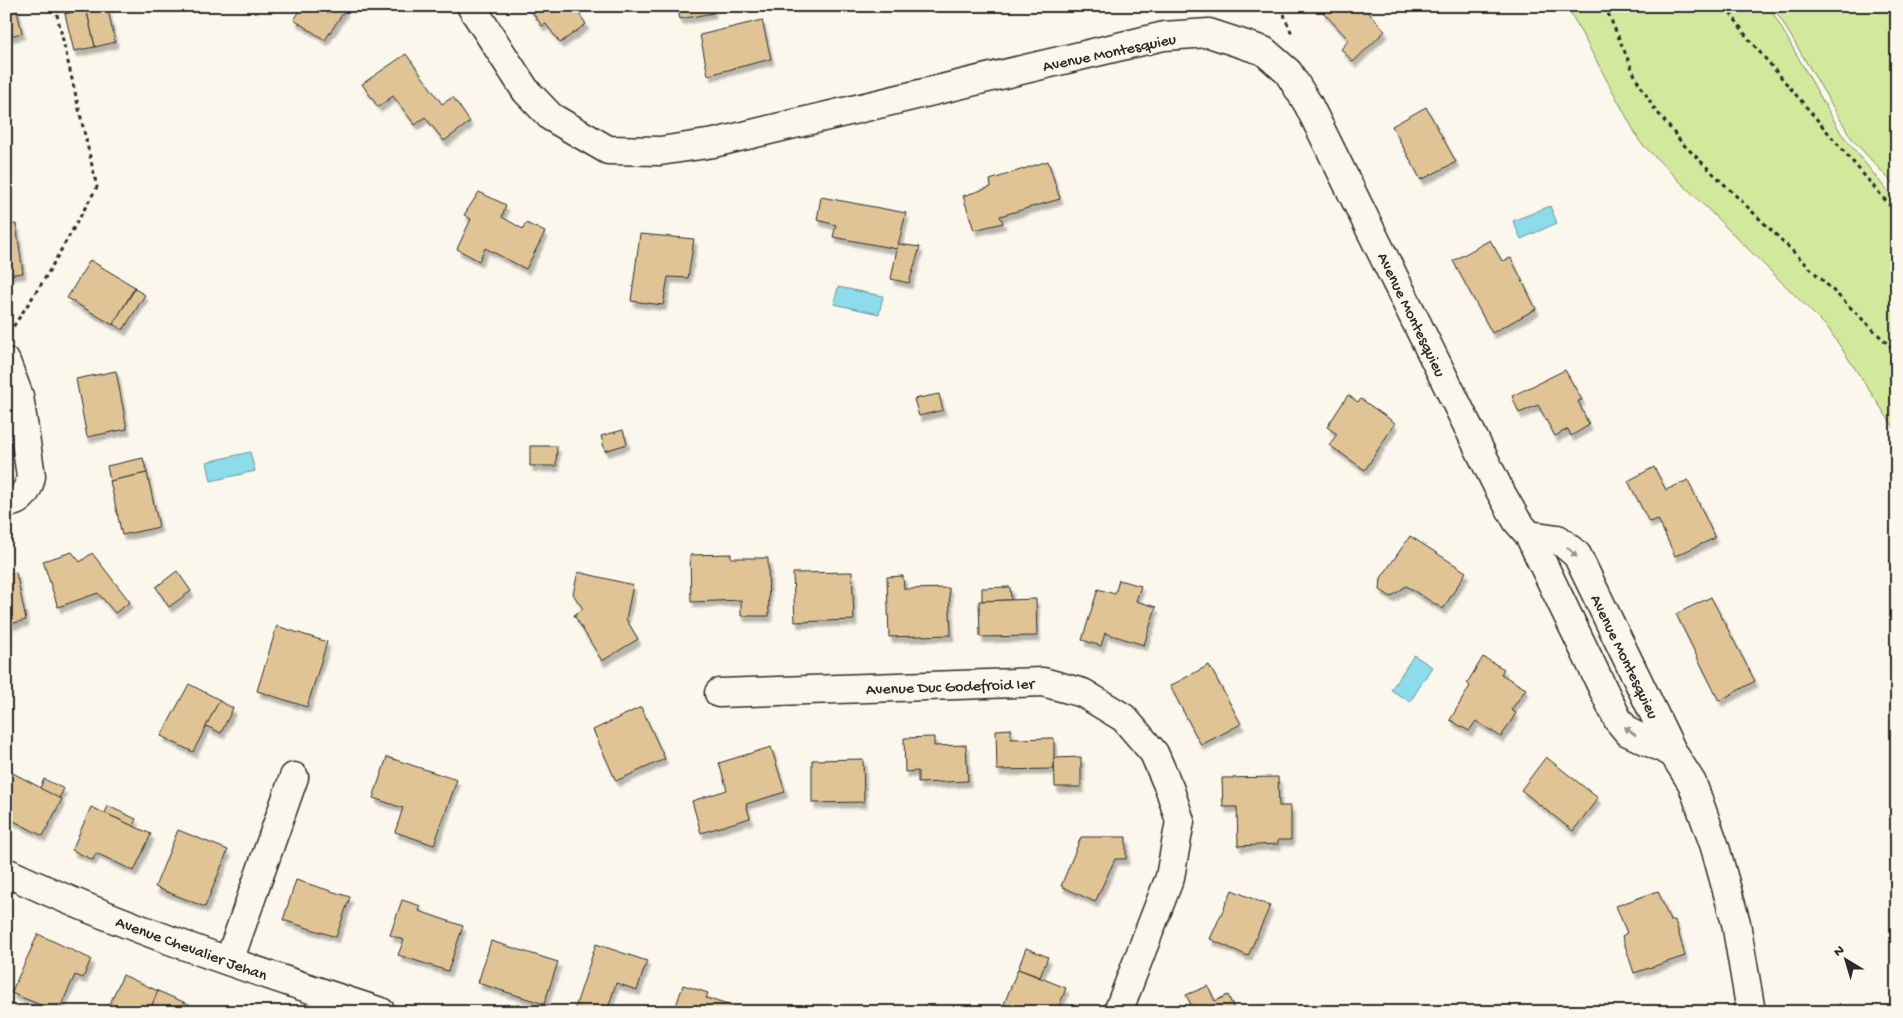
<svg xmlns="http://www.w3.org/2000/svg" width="1903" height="1018" font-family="'Gochi Hand',sans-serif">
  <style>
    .green { fill: #d2e89c; stroke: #7e8a64 }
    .water { fill: #8ddcea; stroke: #66959e }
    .building { fill: #e0c495; stroke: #2b2b2b; filter: url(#shadow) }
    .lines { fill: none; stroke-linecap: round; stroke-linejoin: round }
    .minor-casing { stroke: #2b2b2b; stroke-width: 31 }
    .path { stroke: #2b2b2b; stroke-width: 3; stroke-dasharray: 4 4; stroke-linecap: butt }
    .minor { stroke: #fbf7ec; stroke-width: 28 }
    .oneway { fill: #93918c }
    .labels { text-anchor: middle; stroke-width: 4; stroke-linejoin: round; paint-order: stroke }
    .street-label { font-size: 16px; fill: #2b2b2b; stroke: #fbf7ec }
  </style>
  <defs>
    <filter id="shadow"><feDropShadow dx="3" dy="5.5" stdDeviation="1" flood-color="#0004"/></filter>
  </defs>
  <rect width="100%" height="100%" fill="#fbf7ec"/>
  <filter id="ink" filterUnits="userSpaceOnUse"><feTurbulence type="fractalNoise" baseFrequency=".02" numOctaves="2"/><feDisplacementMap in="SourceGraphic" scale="10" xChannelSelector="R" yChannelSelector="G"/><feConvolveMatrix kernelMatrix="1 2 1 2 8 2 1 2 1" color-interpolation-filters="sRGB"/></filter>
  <g filter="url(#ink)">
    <!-- green -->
    <g class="green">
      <path d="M1567,6H1769L1841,133L1897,203V432L1828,328L1640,142Z"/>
      <path d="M1773,6H1897V188L1852,139Z"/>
    </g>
    <!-- water -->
    <g class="water">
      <path d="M1550,206L1557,223L1521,239L1513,221Z"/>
      <path d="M838,287L883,296L879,314L834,304Z"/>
      <path d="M250,452L255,471L211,481L207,462Z"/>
      <path d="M1414,655L1432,667L1410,702L1391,690Z"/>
    </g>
    <!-- building -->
    <g class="building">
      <path d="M6,6H16L22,33L6,37Z"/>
      <path d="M64,6H86V8L65,14Z"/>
      <path d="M96,6H107L115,42L95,47L86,8Z"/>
      <path d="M303,6H342L345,10L325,40L294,20Z"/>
      <path d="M528,6H574L586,24L560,43L546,24L542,26Z"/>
      <path d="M677,6H712L713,13L680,19Z"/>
      <path d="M1328,6H1363L1385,31L1353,62L1341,49L1349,40L1322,11Z"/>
      <path d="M86,8L95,47L74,51L65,14Z"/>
      <path d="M762,20L771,59L708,75L700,35Z"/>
      <path d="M406,54L442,104L453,97L470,122L444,141L425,117L415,125L393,96L378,107L362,84Z"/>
      <path d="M1426,107L1456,162L1421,180L1392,126Z"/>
      <path d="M1048,161L1060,199L1000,216L1003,223L974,230L963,196L991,187L990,180Z"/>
      <path d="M479,192L506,205L502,217L523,229L526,223L545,232L526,269L485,248L479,261L457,249L471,219L464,215Z"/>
      <path d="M821,197L906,213L897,249L833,237L836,225L817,220Z"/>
      <path d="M16,224L23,273L6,275V225Z"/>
      <path d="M640,234L694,239L688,278L668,277L663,305L631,301Z"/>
      <path d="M1490,240L1502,261L1511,258L1536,309L1492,333L1453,261Z"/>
      <path d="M898,244L920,247L909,283L891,279Z"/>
      <path d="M90,260L135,287L113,325L67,298Z"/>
      <path d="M135,289L145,295L123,330L113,324Z"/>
      <path d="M1565,370L1582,400L1578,401L1589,425L1571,436L1568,429L1555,436L1538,405L1519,413L1512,396Z"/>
      <path d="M116,371L127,429L87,437L76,379Z"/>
      <path d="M939,394L943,410L919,416L914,399Z"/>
      <path d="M1348,395L1358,402L1361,399L1395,423L1365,470L1329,445L1337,434L1327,427Z"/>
      <path d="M623,430L627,444L605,451L601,436Z"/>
      <path d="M530,446H557L556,466H530Z"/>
      <path d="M143,458L147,473L110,481L107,466Z"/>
      <path d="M1654,467L1666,490L1688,480L1715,538L1675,556L1658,519L1649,522L1628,481Z"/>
      <path d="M147,473L159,527L122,535L110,481Z"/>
      <path d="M1410,536L1466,572L1443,609L1406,586L1391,597L1380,590L1381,578Z"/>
      <path d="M72,552L80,562L92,553L130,602L115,613L98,593L58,607L43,561Z"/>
      <path d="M731,554V558H768L769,616H741V600L691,602L690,555Z"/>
      <path d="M177,571L191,591L169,607L156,587Z"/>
      <path d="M16,572L26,620L6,625V574Z"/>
      <path d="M578,572L633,585L626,619L638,639L602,661L574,615L583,609L573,594Z"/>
      <path d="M852,572L854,620L795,622L793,573Z"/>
      <path d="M903,576L904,589L949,588L951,635L889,637L887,577Z"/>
      <path d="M1119,580L1141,586L1136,601L1156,607L1144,645L1105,633L1101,646L1082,640L1098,589L1115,594Z"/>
      <path d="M1010,587L1011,600L982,601V588Z"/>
      <path d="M1711,597L1755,681L1719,701L1676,614Z"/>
      <path d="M1036,599L1037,636L980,637L979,601Z"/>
      <path d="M277,626L327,642L307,707L257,691Z"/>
      <path d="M1483,657L1504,669L1501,674L1526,689L1511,710L1516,713L1501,737L1476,721L1469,731L1450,720L1470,686L1467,683Z"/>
      <path d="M1209,665L1241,724L1201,745L1170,686Z"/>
      <path d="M189,684L220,700L193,752L161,736Z"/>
      <path d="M219,701L233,708L221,733L206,726Z"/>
      <path d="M641,707L665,759L616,781L593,730Z"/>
      <path d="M1011,729V739L1054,738V769L997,770L996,730Z"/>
      <path d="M934,737V746L966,745L968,781L918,783V771L905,772L904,738Z"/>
      <path d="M771,747L785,792L746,804L750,818L701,833L692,801L727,790L719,763Z"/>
      <path d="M387,757L457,780L434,845L395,832L403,808L373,798Z"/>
      <path d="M1081,757V787H1055L1054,758Z"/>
      <path d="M1546,757L1598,798L1573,831L1521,790Z"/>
      <path d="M863,759L864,802L812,803V760Z"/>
      <path d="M9,771L62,799L43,836L6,817V776Z"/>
      <path d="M1278,777L1279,806H1291V840H1278V844L1238,846L1237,807H1223L1222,778Z"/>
      <path d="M44,779L64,789L59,798L40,788Z"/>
      <path d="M108,806L136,819L133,826L105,813Z"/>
      <path d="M91,807L151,834L134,871L96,853L93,860L72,850Z"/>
      <path d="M178,830L228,850L205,907L155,887Z"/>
      <path d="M1081,837H1126V859H1115L1095,902L1061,886Z"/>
      <path d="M296,880L350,897L336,937L283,920Z"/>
      <path d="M1232,890L1270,906L1248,956L1210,939Z"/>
      <path d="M1658,891L1670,921L1675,920L1685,956L1634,973L1622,936L1627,933L1616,906Z"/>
      <path d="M402,900L421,906L419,911L463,926L448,971L398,955L404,940L390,935Z"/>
      <path d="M38,934L91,959L83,978L75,975L58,1012L11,993Z"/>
      <path d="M491,941L558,962L544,1004L478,983Z"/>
      <path d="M596,944L647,961L637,990L616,983L607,1012H577L574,1011Z"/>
      <path d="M1026,948L1048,957L1040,977L1018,969Z"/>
      <path d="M1018,969L1066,988L1057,1012H1025L1004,1004Z"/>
      <path d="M123,975L158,991L149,1012H106Z"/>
      <path d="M683,985L708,993L706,998L744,1010L743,1012H674Z"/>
      <path d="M1208,986L1215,1001L1228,995L1235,1012H1195L1186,995Z"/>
      <path d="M158,991L195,1007L193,1012H149Z"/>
    </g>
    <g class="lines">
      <!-- minor casing -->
      <g class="minor-casing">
        <g id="minor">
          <path d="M471,6L526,91L551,117L608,150L660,151L714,143L1164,36L1209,33L1264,51L1288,72L1308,104L1499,489L1517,521L1529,535L1618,720L1628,732L1673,753"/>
          <path d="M6,362L19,396L31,476C29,489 21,504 6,502"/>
          <path d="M1529,535L1558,539L1577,555L1673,753L1692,783L1715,847L1736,923L1751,1012"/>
          <path d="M719,693L1043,682L1083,693L1124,718L1154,753L1170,790L1180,821L1170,877L1118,1012"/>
          <path d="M6,872C127,929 254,971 381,1012"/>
          <path d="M229,961L294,777"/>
        </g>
      </g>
      <!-- path -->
      <g class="path">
        <path d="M1283,6L1285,18L1292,34"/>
        <path d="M1605,6L1636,78L1654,108L1682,143L1897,353"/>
        <path d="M1726,6L1747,37L1897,214"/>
        <path d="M9,333L44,280L97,187L55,6"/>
      </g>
      <!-- minor -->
      <use href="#minor" class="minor"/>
    </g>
    <!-- one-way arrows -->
    <defs><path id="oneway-solid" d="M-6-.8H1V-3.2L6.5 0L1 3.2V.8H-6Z" transform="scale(1.25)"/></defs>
    <g class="oneway">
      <use href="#oneway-solid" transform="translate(1572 552) rotate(47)"/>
      <use href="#oneway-solid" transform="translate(1630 731) rotate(-142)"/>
    </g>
  </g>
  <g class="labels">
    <!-- street labels -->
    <g class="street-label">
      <text transform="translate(1109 51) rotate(-12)" y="6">Avenue Montesquieu</text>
      <text transform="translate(1413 314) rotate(64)" y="6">Avenue Montesquieu</text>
      <text transform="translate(1626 656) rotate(64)" y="6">Avenue Montesquieu</text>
      <text transform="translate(950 685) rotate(-2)" y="6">Avenue Duc Godefroid Ier</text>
      <text transform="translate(192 947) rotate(20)" y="6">Avenue Chevalier Jehan</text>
    </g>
  </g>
  <!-- margin -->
  <rect width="1903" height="1018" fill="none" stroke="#fbf7ec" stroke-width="25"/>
  <rect x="12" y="12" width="1878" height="993" fill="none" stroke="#2b2b2b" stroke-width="2" filter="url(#ink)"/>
  <!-- north arrow -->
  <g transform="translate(1846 960) rotate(322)" stroke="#fbf7ec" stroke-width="4" paint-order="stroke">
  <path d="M0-4L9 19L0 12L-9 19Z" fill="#2b2b2b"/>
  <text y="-8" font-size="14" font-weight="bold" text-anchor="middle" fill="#2b2b2b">N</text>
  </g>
</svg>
